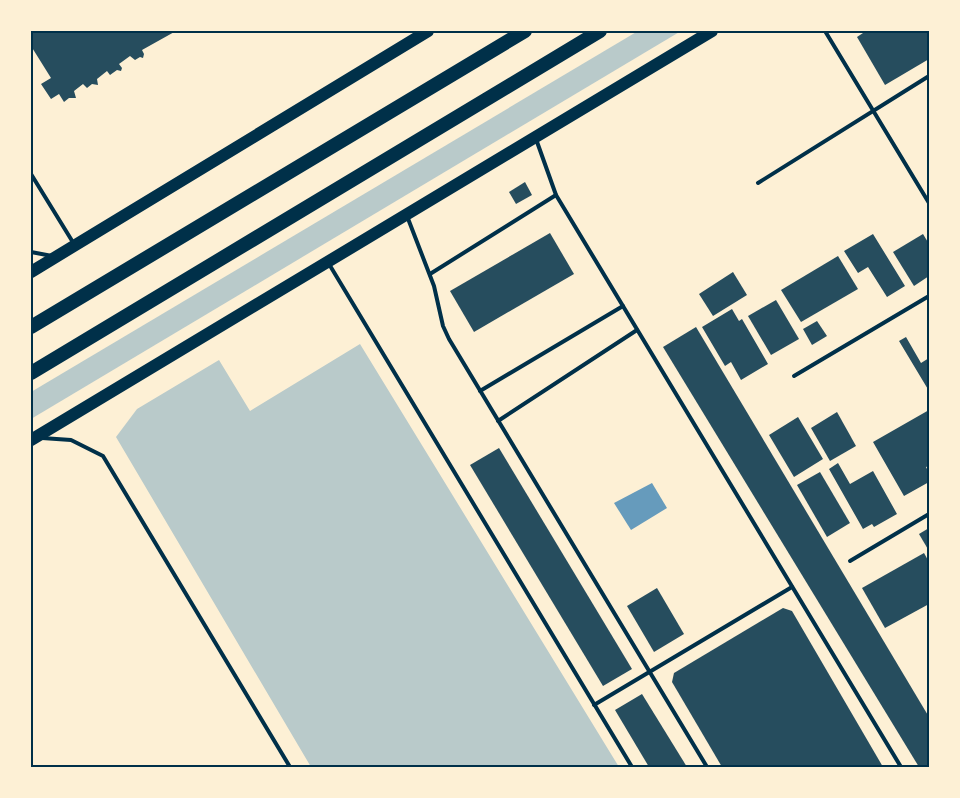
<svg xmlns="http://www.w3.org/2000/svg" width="960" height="798" font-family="'Archivo Narrow',sans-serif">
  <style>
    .green { fill: #b9caca }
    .water { fill: #669bbc }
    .building { fill: #264d5e }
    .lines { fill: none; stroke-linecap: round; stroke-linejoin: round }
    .service { stroke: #003049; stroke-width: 4 }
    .primary { stroke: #003049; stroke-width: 12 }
    .trunk { stroke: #003049; stroke-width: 14 }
    .neatline { fill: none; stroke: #003049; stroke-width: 2 }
  </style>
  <rect width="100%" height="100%" fill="#fdf0d5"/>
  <!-- green -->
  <g class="green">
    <path d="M638,31H681L31,419V392Z"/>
    <path d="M360,344L619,767H311L116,437L137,409L219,360L250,411Z"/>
  </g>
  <!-- water -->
  <path class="water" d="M652,483L667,508L631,530L614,503Z"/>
  <!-- building -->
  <g class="building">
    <path d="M31,31H176L142,50L144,54L143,58L140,57L135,60L130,56L119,64L122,68L121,71L117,70L110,75L107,71L97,79L98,85L92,84L87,88L83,84L74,91L76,98H69L64,102L59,94L51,99L41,84L51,78L31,46Z"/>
    <path d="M866,31H929V59L885,85L857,37Z"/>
    <path d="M525,182L532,195L516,204L509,192Z"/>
    <path d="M550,233L574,274L474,332L450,291Z"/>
    <path d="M873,234L905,286L887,297L868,267L858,273L844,251Z"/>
    <path d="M923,234L929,244V276L914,286L893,252Z"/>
    <path d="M838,256L858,289L801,322L781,290Z"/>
    <path d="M733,272L747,295L713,316L699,294Z"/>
    <path d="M776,300L799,339L771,355L748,316Z"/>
    <path d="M732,309L739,321L742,319L768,364L741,380L731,362L725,366L702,327Z"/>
    <path d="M817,321L827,336L812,345L803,329Z"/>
    <path d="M696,327L929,717V767H919L663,347Z"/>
    <path d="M906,337L921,363L929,358V391L899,341Z"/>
    <path d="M929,410V466L926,467L929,473V482L904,496L873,442Z"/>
    <path d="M837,412L856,446L830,461L811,428Z"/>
    <path d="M798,417L823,459L794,477L769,435Z"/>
    <path d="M499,448L632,669L603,686L470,465Z"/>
    <path d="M838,463L850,484L873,471L897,514L874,527L872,524L863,529L829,469Z"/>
    <path d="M820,472L850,523L827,537L797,485Z"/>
    <path d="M929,528V551L919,534Z"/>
    <path d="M924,553L929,562V604L885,628L862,588Z"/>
    <path d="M657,588L684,634L654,652L627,606Z"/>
    <path d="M783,608L792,611L883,767H722L672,682L674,673Z"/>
    <path d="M642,694L687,767H649L615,710Z"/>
  </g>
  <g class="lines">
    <!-- service -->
    <g class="service">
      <path d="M825,31L929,203"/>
      <path d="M536,139L556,195L901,767"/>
      <path d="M31,174L74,244"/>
      <path d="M758,183L929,76"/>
      <path d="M407,216L434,286L443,326L449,339L707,767"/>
      <path d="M31,252L52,256"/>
      <path d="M329,264L632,767"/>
      <path d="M430,274L556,195"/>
      <path d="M794,376L929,296"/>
      <path d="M480,391L623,306"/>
      <path d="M498,421L637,330"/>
      <path d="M42,438L71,440L103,456L290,767"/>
      <path d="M850,561L929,514"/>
      <path d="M594,705L792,587"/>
    </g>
    <!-- primary -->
    <g class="primary">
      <path d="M31,272L428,31"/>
      <path d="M31,440L712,31"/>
    </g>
    <!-- trunk -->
    <g class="trunk">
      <path d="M31,327L525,31"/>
      <path d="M31,373L600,31"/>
    </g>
  </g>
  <!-- border -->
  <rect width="960" height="798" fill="none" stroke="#fdf0d5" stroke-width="65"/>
  <rect x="32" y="32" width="896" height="734" class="neatline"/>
</svg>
